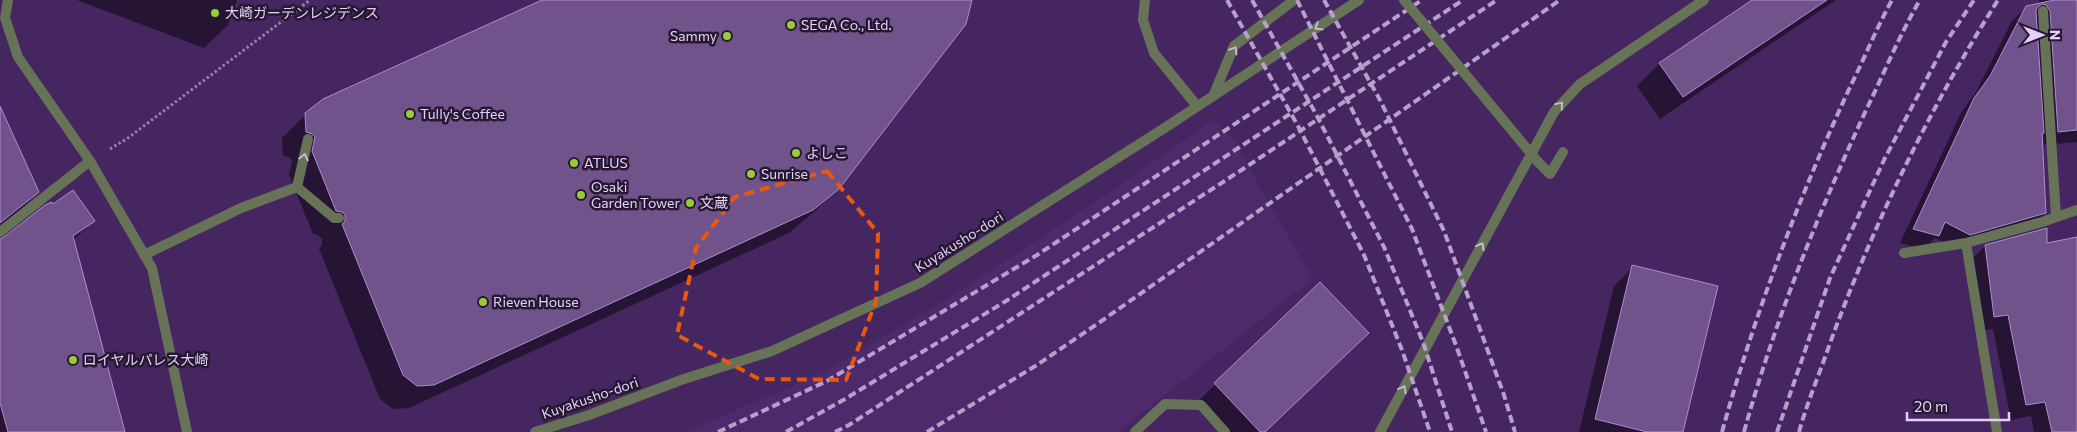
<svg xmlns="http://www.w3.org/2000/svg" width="2077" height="432" font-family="Commissioner,'Noto Sans JP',sans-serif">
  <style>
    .built { fill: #4e296c }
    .shadow { fill: #0007 }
    .building { fill: #70538b; stroke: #ae8cd0 }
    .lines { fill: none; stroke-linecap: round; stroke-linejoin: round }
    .path { stroke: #967dad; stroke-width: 3; stroke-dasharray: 2.5 2.5; stroke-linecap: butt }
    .service { stroke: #677356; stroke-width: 10 }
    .pedestrian { stroke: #677356; stroke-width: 10 }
    .minor { stroke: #677356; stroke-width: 10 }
    .tertiary { stroke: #677356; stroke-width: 10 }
    .rail { stroke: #b6a1cb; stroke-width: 4; stroke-dasharray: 8 4; stroke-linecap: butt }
    .pedestrian-bridge { stroke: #677356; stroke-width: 10 }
    .oneway { stroke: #c4bace }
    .marked { fill: none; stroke: #e8590c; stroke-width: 4; stroke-dasharray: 10 6; stroke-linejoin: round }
    .poi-dot { fill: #99cb36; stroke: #261832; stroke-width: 2 }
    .labels { text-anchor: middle; stroke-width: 5; stroke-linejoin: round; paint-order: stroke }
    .poi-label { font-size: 14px; fill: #e3d2f6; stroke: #261832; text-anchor: start }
    .street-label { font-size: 14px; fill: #e3d2f6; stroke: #261832 }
  </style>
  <rect width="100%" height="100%" fill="#462661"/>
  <!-- built -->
  <path class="built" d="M1213,120L1234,141L1313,279L1118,432H686L824,372L952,296L1110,192Z"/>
  <!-- shadow -->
  <g class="shadow">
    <path d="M77,0H237L228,25L204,48Z"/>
    <path d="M545,0H967L838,188L814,212L789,233L409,408L393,409L380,399L319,249L322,245V239L318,235L313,234L289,175L292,161L289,157L283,156L282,138L306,114Z"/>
    <path d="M1754,0H1836L1660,119L1637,86L1660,63Z"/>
    <path d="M2039,0H2077V142L2044,145L2043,131L2040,134L2045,213L2031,227L1956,248L1935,238L1924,249L1900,243L1961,113L1976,92L2012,21L2027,7L2039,4Z"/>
    <path d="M0,109L38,192L21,209L0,225Z"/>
    <path d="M94,221L73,240L124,432H0V239Z"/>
    <path d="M2077,238V432H2034L2031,416L2011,420L1993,329L1980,331L1970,261L1985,246L2046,245Z"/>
    <path d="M1633,267L1682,432H1579L1614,286Z"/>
    <path d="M1320,284L1264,432H1223L1196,403Z"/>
  </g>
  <!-- building -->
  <g class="building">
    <path d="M542,0H972L966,24L839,189L813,210L434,385L417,386L403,375L342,224L345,221V215L342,212L336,211L312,151L315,137L312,134L306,132L305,113L323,99Z"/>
    <path d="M1752,0H1827L1683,97L1659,63Z"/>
    <path d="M2054,0H2077V130L2058,132L2050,11L2046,5L2042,4L2037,8L2036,11L2044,133H2042L2046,213L1970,235L1945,222L1939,236L1913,229L1974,98L1990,76L2026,6Z"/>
    <path d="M0,106L39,192L0,223Z"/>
    <path d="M73,190L95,221L73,236L125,432H8L0,403V239L4,237L45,205L52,202L53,204Z"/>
    <path d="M2047,228V243L2077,237V432H2052L2045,402L2026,405L2008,315L1994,317L1985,245Z"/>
    <path d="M1632,265L1718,286L1683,432H1647L1595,419Z"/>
    <path d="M1320,282L1369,333L1265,432H1260L1214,383Z"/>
  </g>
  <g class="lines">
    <!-- path -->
    <path class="path" d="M110,149L128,138L310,0"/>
    <!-- service -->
    <g class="service">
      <path d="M2043,11L2056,216"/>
      <path d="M308,139L297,187L334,218H339"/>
      <path d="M1904,253L1966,243"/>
      <path d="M144,255L241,208L297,187"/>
    </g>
    <!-- pedestrian -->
    <path class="pedestrian" d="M1538,162L1550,174L1563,152"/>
    <!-- minor -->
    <g class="minor">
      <path d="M8,0L5,18L18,57L90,161L152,268L187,432"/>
      <path d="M1145,0L1143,20L1154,53L1197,106"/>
      <path d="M0,232L90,161"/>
      <path d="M1135,432L1165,404L1201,405L1225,432"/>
      <path d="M1380,432L1554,112L1580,84L1704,0"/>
      <path d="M1997,432L1966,243L2042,222L2077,210"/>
    </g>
    <!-- tertiary -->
    <g class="tertiary">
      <path d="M1214,94L1234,46L1294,0"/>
      <path d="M535,432L589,415L681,380L772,351L920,283L1163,129L1359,0"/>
    </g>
    <!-- rail -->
    <g class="rail">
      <path d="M1227,0L1298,126L1364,255L1402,350L1430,432"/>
      <path d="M1252,0L1316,114L1384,247L1423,342L1452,432"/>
      <path d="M1297,0L1412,229L1457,348L1486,432"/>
      <path d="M1324,0L1380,100L1444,231L1504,395L1515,432"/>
      <path d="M718,432L827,381L1037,255L1422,0"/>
      <path d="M786,432L845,399L1006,301L1463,0"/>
      <path d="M835,432L849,425L1243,169L1497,0"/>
      <path d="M927,432L1037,365L1100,322L1560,0"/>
      <path d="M1722,432C1755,313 1799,197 1851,85C1865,57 1877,27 1892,0"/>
      <path d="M1744,432C1775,320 1819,211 1868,106C1885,71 1900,34 1920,0"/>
      <path d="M1777,432L1830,278L1884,160L1946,42L1974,0"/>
      <path d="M1799,432C1807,403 1819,375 1829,346C1873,225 1929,109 1998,0"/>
    </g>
    <!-- pedestrian-bridge -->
    <path class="pedestrian-bridge" d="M1404,0L1538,162"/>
  </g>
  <!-- one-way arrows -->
  <defs><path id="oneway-chevron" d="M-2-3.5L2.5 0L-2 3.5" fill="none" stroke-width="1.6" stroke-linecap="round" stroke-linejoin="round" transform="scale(1.25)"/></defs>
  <g class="oneway">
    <use href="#oneway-chevron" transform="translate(1318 27) rotate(147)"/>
    <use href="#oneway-chevron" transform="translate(1234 50) rotate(-58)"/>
    <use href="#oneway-chevron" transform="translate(1560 105) rotate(-50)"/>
    <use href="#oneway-chevron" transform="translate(304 157) rotate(-77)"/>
    <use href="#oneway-chevron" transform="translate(1481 246) rotate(-61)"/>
    <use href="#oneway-chevron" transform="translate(1403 389) rotate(-61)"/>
  </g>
  <!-- marked area -->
  <path class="marked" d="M827,171L878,233L876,301L846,380L759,379L677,335L696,248L735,197Z"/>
  <!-- markers -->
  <g class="poi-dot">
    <circle cx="215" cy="13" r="5"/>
    <circle cx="791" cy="25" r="5"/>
    <circle cx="727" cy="36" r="5"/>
    <circle cx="410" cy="114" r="5"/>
    <circle cx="796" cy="153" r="5"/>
    <circle cx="574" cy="163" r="5"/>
    <circle cx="751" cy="174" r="5"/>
    <circle cx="581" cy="195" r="5"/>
    <circle cx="690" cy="203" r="5"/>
    <circle cx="483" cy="302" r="5"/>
    <circle cx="73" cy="360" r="5"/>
  </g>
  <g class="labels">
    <!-- poi labels -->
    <g class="poi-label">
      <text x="225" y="18">大崎ガーデンレジデンス</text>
      <text x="801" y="30">SEGA Co., Ltd.</text>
      <text x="717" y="41" text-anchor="end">Sammy</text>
      <text x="420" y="119">Tully's Coffee</text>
      <text x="806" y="158">よしこ</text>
      <text x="584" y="168">ATLUS</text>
      <text x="761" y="179">Sunrise</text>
      <text x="591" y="192">Osaki<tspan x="591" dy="16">Garden Tower</tspan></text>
      <text x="700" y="208">文蔵</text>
      <text x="493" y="307">Rieven House</text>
      <text x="83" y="365">ロイヤルパレス大崎</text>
    </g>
    <!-- street labels -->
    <g class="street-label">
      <text transform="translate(959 242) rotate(-32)" y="5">Kuyakusho-dori</text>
      <text transform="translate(590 398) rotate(-19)" y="5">Kuyakusho-dori</text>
    </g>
  </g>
  <!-- north arrow -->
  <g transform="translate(2042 35) rotate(90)" stroke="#261832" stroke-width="4" paint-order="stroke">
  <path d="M0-4L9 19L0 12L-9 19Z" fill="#e3d2f6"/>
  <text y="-8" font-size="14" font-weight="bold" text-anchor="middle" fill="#e3d2f6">N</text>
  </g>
  <!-- scale -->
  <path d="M1907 412v8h102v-8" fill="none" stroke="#e3d2f6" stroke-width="2.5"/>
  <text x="1914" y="412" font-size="15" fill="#e3d2f6" stroke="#261832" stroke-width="4" paint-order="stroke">20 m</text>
</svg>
